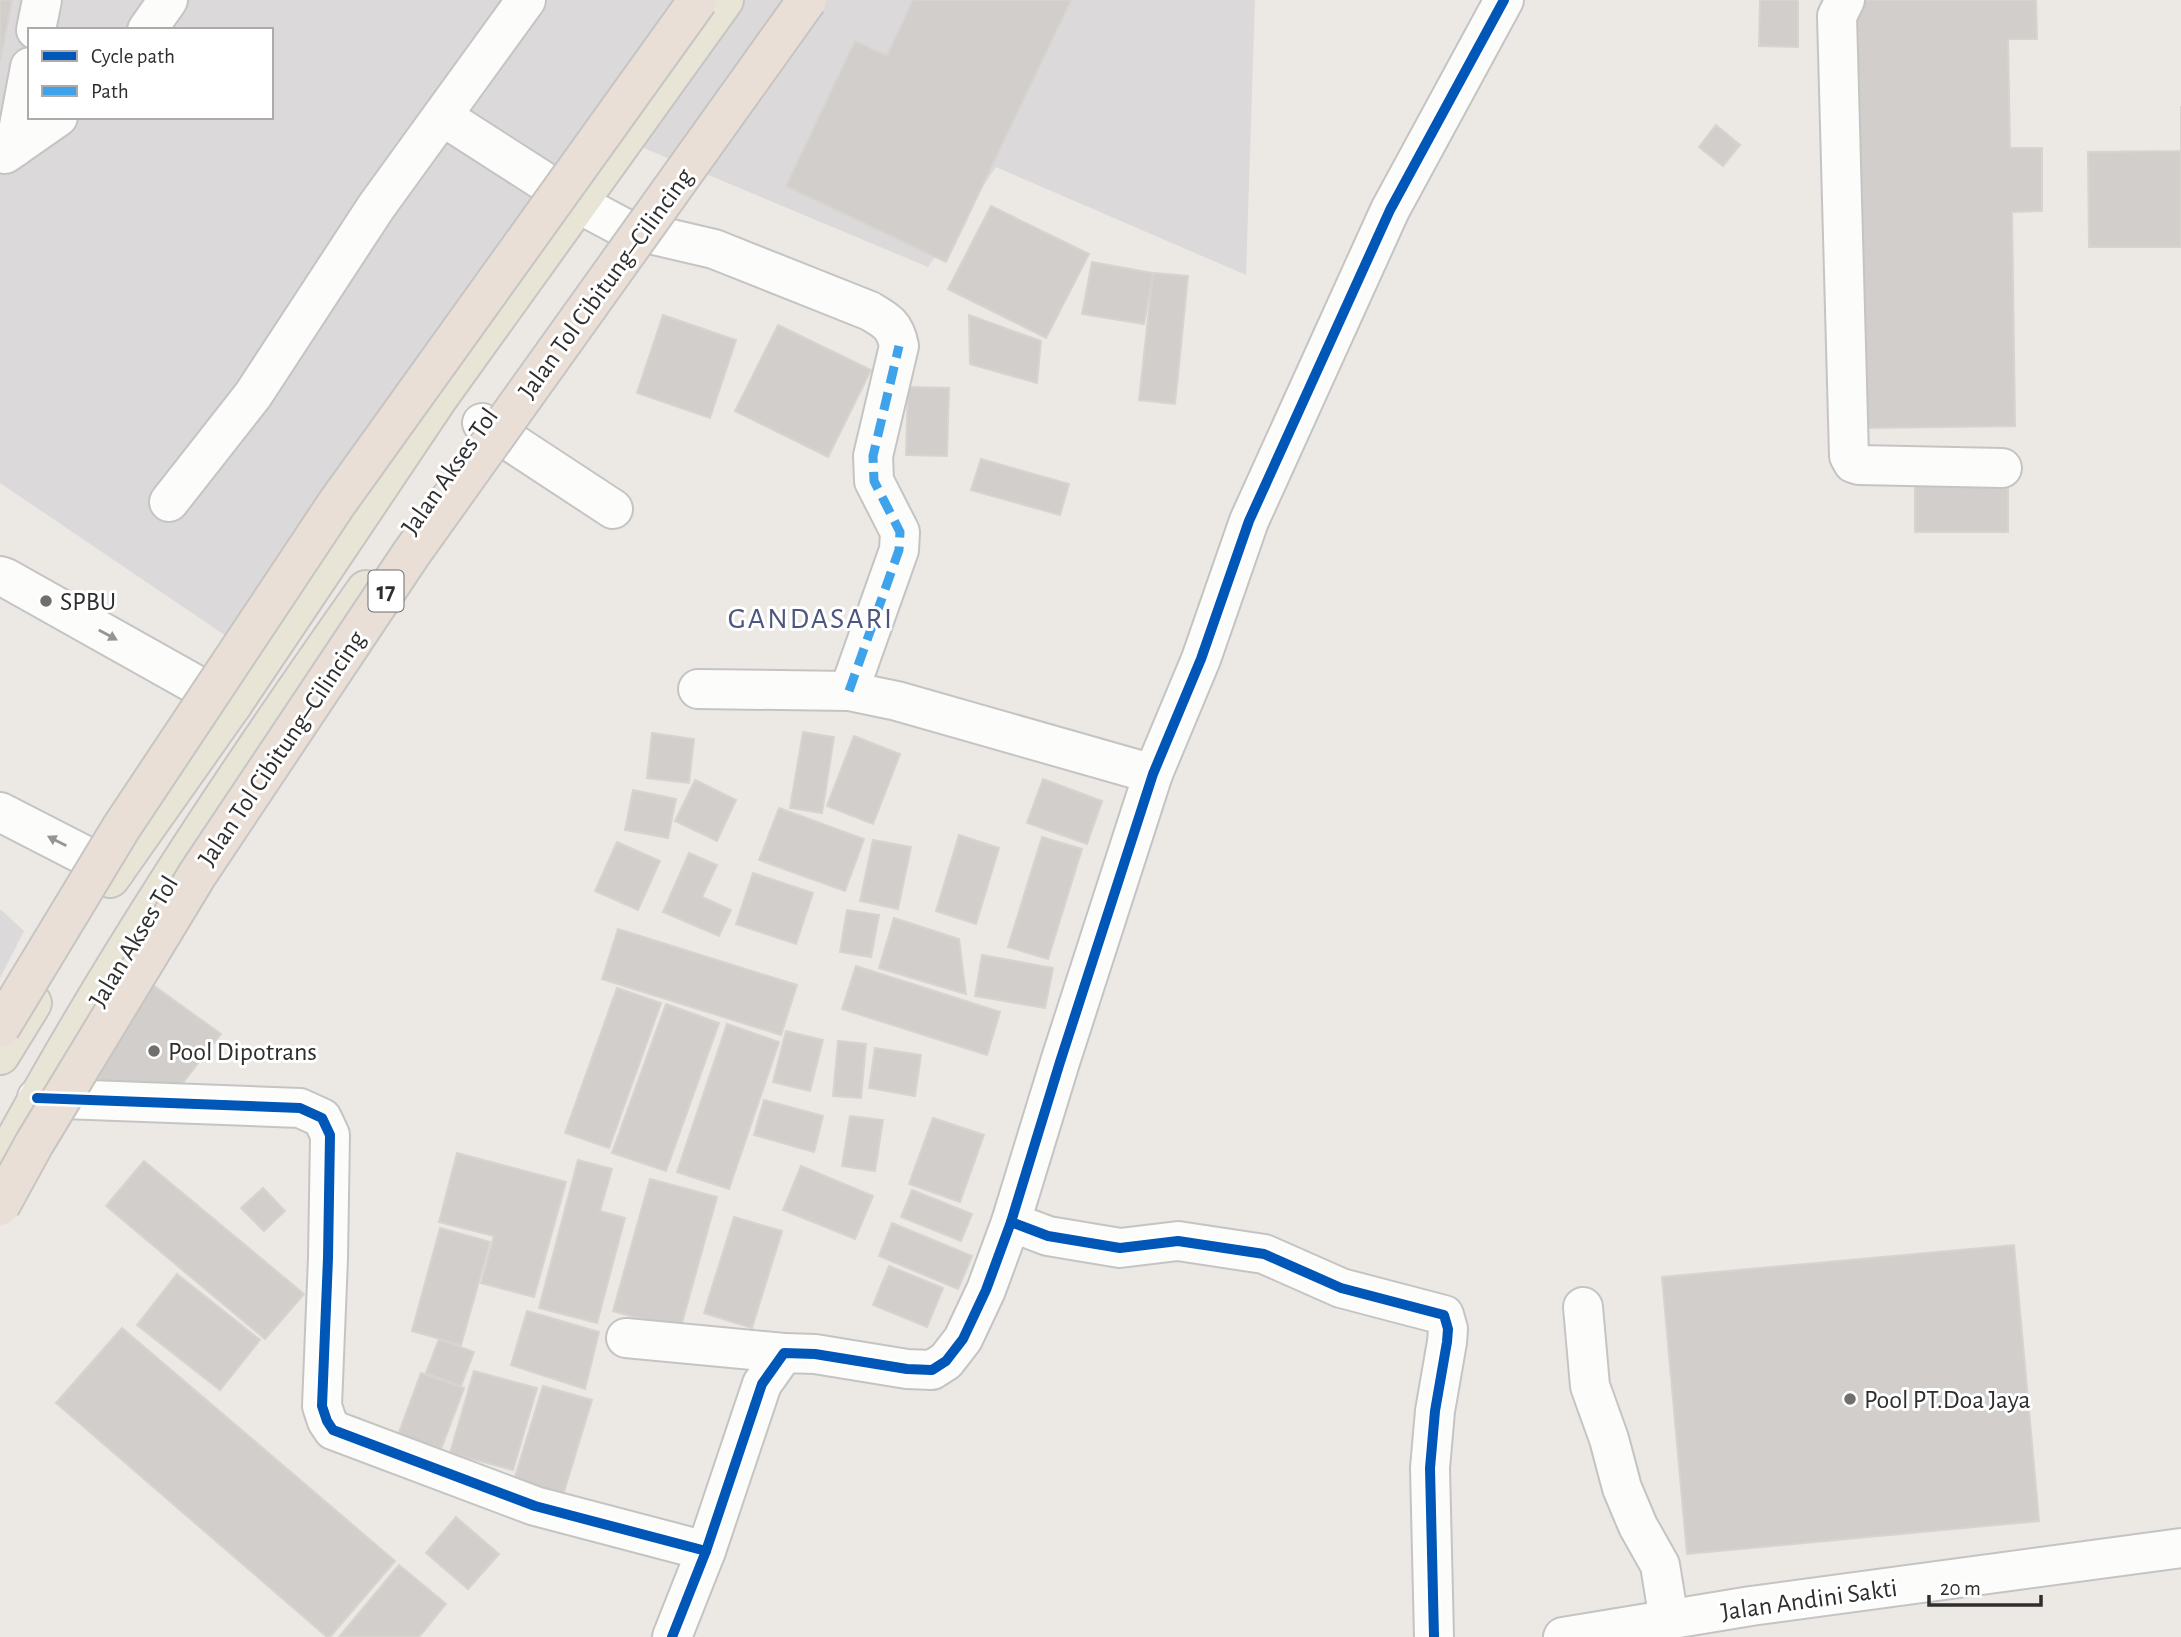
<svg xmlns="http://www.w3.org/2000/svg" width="2181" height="1637" font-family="'Alegreya Sans',sans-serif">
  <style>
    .industrial { fill: #dcd9db; fill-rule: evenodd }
    .building { fill: #d1cecb; stroke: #d7d4d0; stroke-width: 2 }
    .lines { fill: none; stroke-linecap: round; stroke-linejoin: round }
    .minor-casing { stroke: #c5c4c5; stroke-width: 42 }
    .major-casing { stroke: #c6c5c4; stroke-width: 42 }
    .minor { stroke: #fcfcfb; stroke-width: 38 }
    .major { stroke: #e8e4d6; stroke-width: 38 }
    .highway-bridge-casing { stroke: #c6c5c4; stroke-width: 42; stroke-linecap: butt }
    .highway-bridge { stroke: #eadfd6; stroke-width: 38 }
    .quiet { stroke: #3ea3eb; stroke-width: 9; stroke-dasharray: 18 9; stroke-linecap: butt }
    .cycleway-casing { stroke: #fff; stroke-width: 15 }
    .cycleway { stroke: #0057b8; stroke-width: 10 }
    .oneway { fill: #959594 }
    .poi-dot { fill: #706f6e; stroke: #fff; stroke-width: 2.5 }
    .labels { text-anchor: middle; stroke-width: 6; stroke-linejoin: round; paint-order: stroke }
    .shield { fill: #fff; stroke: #6d6d6d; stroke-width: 2 }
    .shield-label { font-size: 24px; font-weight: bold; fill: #2e2e2e }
    .street-label { font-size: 26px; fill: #2e2e2e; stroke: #fff }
    .poi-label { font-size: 26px; fill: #2e2e2e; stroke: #fff; text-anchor: start }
    .quarter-label { font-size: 30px; letter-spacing: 2px; fill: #4d5680; stroke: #fff }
  </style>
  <rect width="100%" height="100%" fill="#ece8e4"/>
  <!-- industrial -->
  <g class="industrial">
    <path d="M0,0H1255L1246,275L996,167L928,267L584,123L235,642L0,483ZM30,30H271V117H30Z"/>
    <path d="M0,909L24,931L0,978Z"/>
  </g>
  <!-- building -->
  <g class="building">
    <path d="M0,0H12L0,62Z"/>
    <path d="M913,0H1071L946,262L786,186L855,41L887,56Z"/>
    <path d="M1760,0H1798V47L1759,46Z"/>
    <path d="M1857,0H2036L2037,39H2008L2010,148H2042V211L2012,212L2015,426L1865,428Z"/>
    <path d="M2181,106V247H2089L2088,152L2181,151Z"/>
    <path d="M1716,125L1740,145L1723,166L1699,147Z"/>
    <path d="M991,206L1089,254L1046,338L948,289Z"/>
    <path d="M1092,262L1153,273L1144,324L1082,314Z"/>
    <path d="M1153,273L1188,276L1175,404L1139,400Z"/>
    <path d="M663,315L736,340L710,418L637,393Z"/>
    <path d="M969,315L1041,341L1037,383L970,364Z"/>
    <path d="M778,325L871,370L828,457L735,411Z"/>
    <path d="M908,387L949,388L947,456L906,455Z"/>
    <path d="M981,459L1069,484L1060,515L971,490Z"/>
    <path d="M1915,479L2008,480V532H1915Z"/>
    <path d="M803,732L834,737L822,813L790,808Z"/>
    <path d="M652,733L694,739L689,783L647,778Z"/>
    <path d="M854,736L900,754L873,824L827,806Z"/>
    <path d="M1043,779L1102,801L1087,844L1027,823Z"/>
    <path d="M695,780L736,800L717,841L675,821Z"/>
    <path d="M633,790L676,799L668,838L625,830Z"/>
    <path d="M779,808L864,839L845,891L759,860Z"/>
    <path d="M959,835L999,848L976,924L936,911Z"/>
    <path d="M1042,837L1082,849L1048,959L1008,947Z"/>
    <path d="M873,840L911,847L898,909L860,901Z"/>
    <path d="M617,842L660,861L638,910L595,891Z"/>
    <path d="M689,853L717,865L702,897L731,910L719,936L663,912Z"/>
    <path d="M753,873L813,893L796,944L736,924Z"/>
    <path d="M847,910L879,915L871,957L840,952Z"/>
    <path d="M894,918L959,939L966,994L879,968Z"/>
    <path d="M618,929L797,985L781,1035L602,979Z"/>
    <path d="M982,955L1053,968L1045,1008L975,996Z"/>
    <path d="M856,966L1000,1012L987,1055L842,1009Z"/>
    <path d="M150,983L221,1034L174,1094L107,1085L87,1067Z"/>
    <path d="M617,988L661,1003L609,1148L565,1133Z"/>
    <path d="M666,1004L719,1023L666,1171L612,1153Z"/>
    <path d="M727,1024L779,1042L729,1189L677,1172Z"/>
    <path d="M786,1031L823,1040L810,1091L773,1082Z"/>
    <path d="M838,1041L866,1044L861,1098L833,1096Z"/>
    <path d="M875,1048L921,1055L915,1096L869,1088Z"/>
    <path d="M764,1100L823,1116L814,1152L754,1135Z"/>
    <path d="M850,1116L883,1120L875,1171L842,1166Z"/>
    <path d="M933,1118L984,1135L960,1202L909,1184Z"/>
    <path d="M457,1153L566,1182L534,1297L481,1283L494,1236L439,1222Z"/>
    <path d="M578,1160L612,1169L600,1211L625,1218L597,1323L539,1308Z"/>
    <path d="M144,1161L304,1294L265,1339L106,1206Z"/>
    <path d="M801,1166L873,1196L855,1239L783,1210Z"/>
    <path d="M650,1179L717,1197L680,1330L613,1311Z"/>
    <path d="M263,1188L285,1211L264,1231L241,1208Z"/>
    <path d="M912,1190L972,1214L961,1241L901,1217Z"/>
    <path d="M734,1217L782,1231L752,1328L704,1313Z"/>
    <path d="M892,1223L972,1256L958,1289L879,1256Z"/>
    <path d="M440,1228L490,1242L461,1345L412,1331Z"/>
    <path d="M2014,1245L2039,1521L1687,1554L1662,1277Z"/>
    <path d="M889,1266L943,1288L927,1327L873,1305Z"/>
    <path d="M177,1274L260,1340L220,1390L137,1325Z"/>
    <path d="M527,1311L599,1332L585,1389L511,1365Z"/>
    <path d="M122,1328L395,1561L330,1637H327L56,1403Z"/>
    <path d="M439,1339L474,1352L461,1386L426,1373Z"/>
    <path d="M474,1371L537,1388L513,1470L450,1453Z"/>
    <path d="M421,1373L464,1388L435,1465L393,1449Z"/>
    <path d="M543,1386L592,1400L559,1508L510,1493Z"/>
    <path d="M456,1517L499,1554L468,1589L426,1553Z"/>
    <path d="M399,1565L446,1604L419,1637H339Z"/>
  </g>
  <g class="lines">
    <!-- minor casing -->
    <g class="minor-casing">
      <g id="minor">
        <path d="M1845,0L1837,16L1849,456L1853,463L1859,465L2002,468"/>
        <path d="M36,30L42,0"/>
        <path d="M147,30L168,0"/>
        <path d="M442,116L579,204L624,228L714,249L870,311C887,321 895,325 899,346L873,456L874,481L900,532L899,550L849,691"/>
        <path d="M15,147L30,67"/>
        <path d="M5,154L58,117"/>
        <path d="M482,423L613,509"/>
        <path d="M169,502L253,395L376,207L526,0"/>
        <path d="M0,576L6,578L232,705"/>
        <path d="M698,689L849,691L897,701L1153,774"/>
        <path d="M0,812L115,871"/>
        <path d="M37,1098L300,1108L322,1118L330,1135L328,1258L322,1406L327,1421L333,1430L535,1506L706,1551"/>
        <path d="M1011,1222L1048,1236L1120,1248L1178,1241L1264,1254L1341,1288L1444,1315L1448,1329L1447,1342L1435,1411L1430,1468L1434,1637"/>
        <path d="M1583,1307L1590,1386L1609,1439L1622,1488L1638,1526L1660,1565L1669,1620"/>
        <path d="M626,1338L784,1353"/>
        <path d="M672,1637L706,1551L762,1384L784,1353L815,1354L907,1369L932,1370L946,1361L963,1339L986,1290L1011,1222L1060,1062L1153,774L1201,659L1249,521L1390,210L1504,0"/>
        <path d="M1563,1637L1751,1606L2181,1548"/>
      </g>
    </g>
    <!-- major casing -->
    <g class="major-casing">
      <g id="major">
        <path d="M110,878L232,705L438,398L724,0"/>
        <path d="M0,1055L32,1003"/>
        <path d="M0,1168C108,966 235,776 366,590"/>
      </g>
    </g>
    <!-- minor -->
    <use href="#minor" class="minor"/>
    <!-- major -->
    <use href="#major" class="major"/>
    <!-- highway-bridge casing -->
    <g class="highway-bridge-casing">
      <g id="highway-bridge">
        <path d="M0,1028L121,828L337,503L698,0"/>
        <path d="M0,1206L34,1144L197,875L411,554L807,0"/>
      </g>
    </g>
    <!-- highway-bridge -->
    <use href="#highway-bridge" class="highway-bridge"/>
    <!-- quiet -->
    <path class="quiet" d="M849,691L899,550L900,532L874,481L873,456L899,346"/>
    <!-- cycleway casing -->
    <g class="cycleway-casing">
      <g id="cycleway">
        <path d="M37,1098L300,1108L322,1118L330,1135L328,1258L322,1406L327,1421L333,1430L535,1506L706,1551"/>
        <path d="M1011,1222L1048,1236L1120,1248L1178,1241L1264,1254L1341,1288L1444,1315L1448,1329L1447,1342L1435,1411L1430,1468L1434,1637"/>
        <path d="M672,1637L706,1551L762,1384L784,1353L815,1354L907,1369L932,1370L946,1361L963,1339L986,1290L1011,1222L1060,1062L1153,774L1201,659L1249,521L1390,210L1504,0"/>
      </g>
    </g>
    <!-- cycleway -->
    <use href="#cycleway" class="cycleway"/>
  </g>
  <!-- one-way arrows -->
  <defs><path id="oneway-solid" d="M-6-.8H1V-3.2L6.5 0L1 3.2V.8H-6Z" transform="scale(1.75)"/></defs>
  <g class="oneway">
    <use href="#oneway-solid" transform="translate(108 635) rotate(29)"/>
    <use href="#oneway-solid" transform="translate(57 841) rotate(-153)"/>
  </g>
  <!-- markers -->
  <g class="poi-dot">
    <circle cx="46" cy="601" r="7"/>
    <circle cx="154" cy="1051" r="7"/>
    <circle cx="1850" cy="1399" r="7"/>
  </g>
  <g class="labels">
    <!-- shield labels -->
    <rect class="shield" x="368.5" y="570.5" width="35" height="41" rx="5"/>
    <g class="shield-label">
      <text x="386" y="599">17</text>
    </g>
    <!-- street labels -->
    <g class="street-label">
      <text transform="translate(605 283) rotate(-54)" y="9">Jalan Tol Cibitung–Cilincing</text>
      <text transform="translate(449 471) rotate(-55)" y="9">Jalan Akses Tol</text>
      <text transform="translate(281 748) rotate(-56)" y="9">Jalan Tol Cibitung–Cilincing</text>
      <text transform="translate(133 941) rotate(-59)" y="9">Jalan Akses Tol</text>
      <text transform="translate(1809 1599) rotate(-8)" y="9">Jalan Andini Sakti</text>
    </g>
    <!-- poi labels -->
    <g class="poi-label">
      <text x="60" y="610">SPBU</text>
      <text x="168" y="1060">Pool Dipotrans</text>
      <text x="1864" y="1408">Pool PT.Doa Jaya</text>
    </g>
    <!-- quarter labels -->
    <g class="quarter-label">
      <text x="811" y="628">GANDASARI</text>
    </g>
  </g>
  <!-- legend -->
  <rect x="28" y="28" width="245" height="91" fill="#ffffff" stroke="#ababab" stroke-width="2"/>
  <rect x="42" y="51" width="35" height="10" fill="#0057b8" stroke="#ababab" stroke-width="2"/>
  <text x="91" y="63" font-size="21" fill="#2e2e2e">Cycle path</text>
  <rect x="42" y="86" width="35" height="10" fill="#3ea3eb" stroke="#ababab" stroke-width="2"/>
  <text x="91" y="98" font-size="21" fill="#2e2e2e">Path</text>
  <!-- scale -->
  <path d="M1929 1595v10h112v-10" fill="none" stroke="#2e2e2e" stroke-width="3.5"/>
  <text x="1940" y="1595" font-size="21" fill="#2e2e2e" stroke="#ffffff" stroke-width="5" paint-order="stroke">20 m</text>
</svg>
